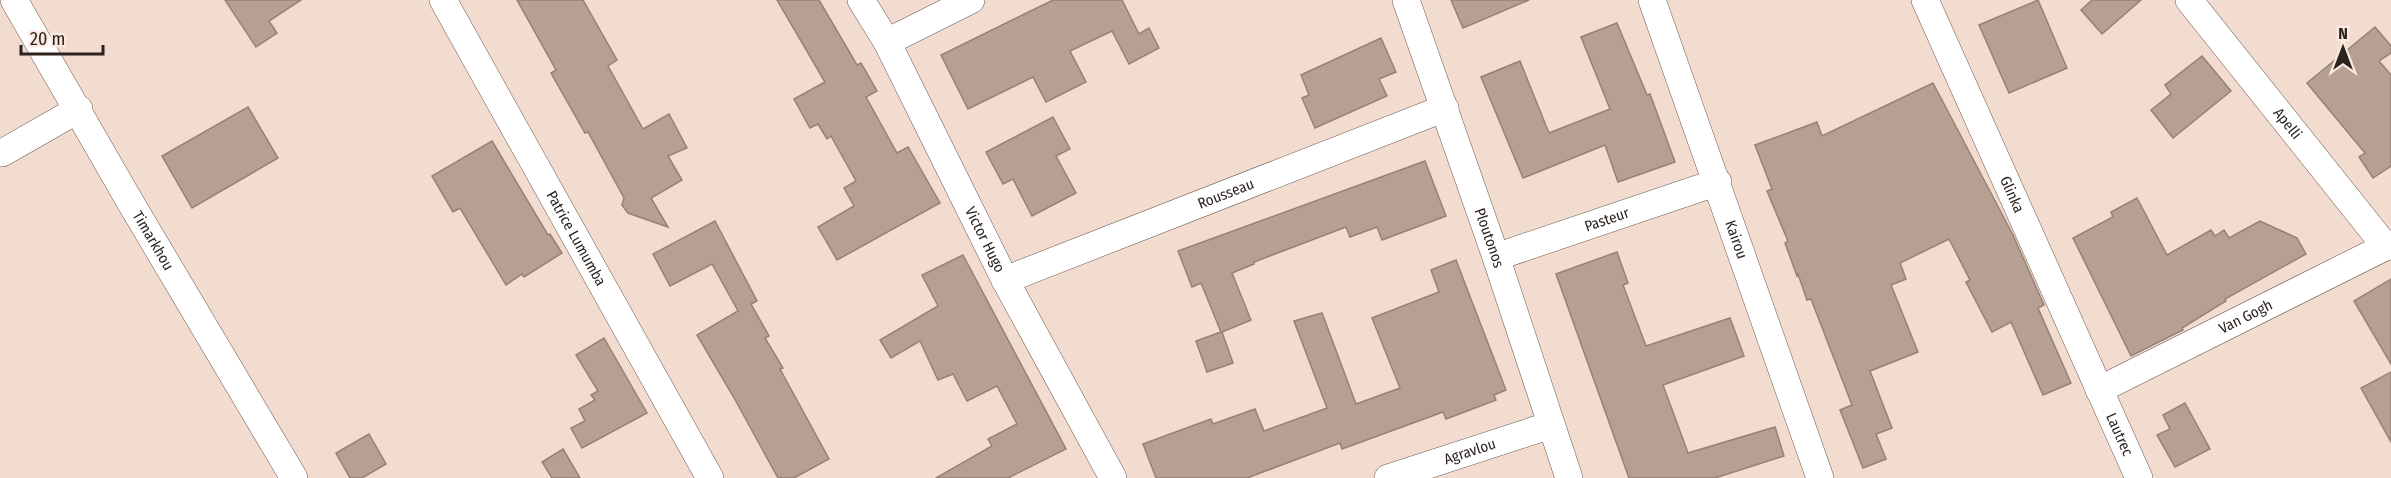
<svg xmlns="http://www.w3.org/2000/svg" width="2391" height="478" font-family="'Fira Sans Condensed',sans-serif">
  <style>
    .building { fill: #b6a094; stroke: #968175; stroke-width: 1.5 }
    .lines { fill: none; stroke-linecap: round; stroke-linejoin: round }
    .minor-casing { stroke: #6f5b51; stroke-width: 28 }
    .minor { stroke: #fff; stroke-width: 27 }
    .labels { text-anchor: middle; stroke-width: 4.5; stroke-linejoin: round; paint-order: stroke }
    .street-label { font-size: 15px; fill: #2c231f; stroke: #fce9df }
  </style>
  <rect width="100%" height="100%" fill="#f2dbcf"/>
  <!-- building -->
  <g class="building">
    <path d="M225,0H301L269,21L277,33L256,47Z"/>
    <path d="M517,0H583L617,60L608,66L643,129L669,114L687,148L668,156L682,180L651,198L668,227L628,213L622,205L624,198L588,132L585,133L551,73L556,70Z"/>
    <path d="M777,0H819L857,65L861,63L877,91L866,97L897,153L908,147L940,203L837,260L818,227L854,206L844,188L856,181L831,136L827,139L818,124L810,128L794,99L825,82Z"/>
    <path d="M1053,0H1122L1139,34L1149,28L1159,48L1129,64L1112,31L1070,51L1086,82L1046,102L1033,77L968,109L941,55Z"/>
    <path d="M1451,0H1529L1463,28Z"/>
    <path d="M2038,0L2067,68L2009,93L1979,25Z"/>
    <path d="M2092,0H2141L2102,34L2081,10Z"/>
    <path d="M1617,23L1647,95L1650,94L1675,162L1618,182L1605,145L1523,178L1481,77L1520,61L1549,133L1610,109L1581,37Z"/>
    <path d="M2375,27L2391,46V53L2379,61L2391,75V166L2373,178L2359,157L2365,153L2307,83Z"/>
    <path d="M1381,38L1396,72L1379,79L1387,96L1315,128L1302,98L1309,95L1301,75Z"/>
    <path d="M2202,56L2231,91L2173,138L2151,110L2171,94L2165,85Z"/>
    <path d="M1933,83L2013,235L2044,305L2038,308L2071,383L2043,395L2011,322L1992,332L1966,282L1970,280L1949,239L1900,263L1906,279L1891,285L1918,352L1870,371L1892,428L1876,434L1886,459L1863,468L1840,410L1852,405L1811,299L1807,300L1798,274L1797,276L1785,243L1788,241L1767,191L1772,189L1755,145L1817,122L1822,136Z"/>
    <path d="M248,107L278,158L192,208L162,156Z"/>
    <path d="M1053,117L1070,149L1056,156L1076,193L1032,216L1013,179L1003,184L986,152Z"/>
    <path d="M492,141L548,235L550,234L562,253L524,277L522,274L506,285L460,208L453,212L432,176Z"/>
    <path d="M1425,161L1446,216L1382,240L1377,227L1350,237L1346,227L1254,262V264L1232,273L1251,320L1222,332L1233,363L1207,372L1196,341L1221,332L1201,283L1192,287L1178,251Z"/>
    <path d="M2137,198L2167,255L2211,230L2215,236L2224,230L2229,238L2260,221L2297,238L2306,254L2225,299L2226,301L2182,328L2183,330L2131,356L2073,238L2113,217L2111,212Z"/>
    <path d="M715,221L757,301L751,304L769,336L765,338L783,368L780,369L829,459L794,478H778L733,396L697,335L738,311L712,264L670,286L653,254Z"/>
    <path d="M1617,252L1628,283L1623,285L1646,346L1730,318L1744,356L1663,385L1688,453L1775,427L1784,456L1715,478H1629L1556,274Z"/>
    <path d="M963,255L1066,449L1008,478H936L992,446L988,439L1017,424L997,386L967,401L953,374L938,380L920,341L891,358L880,340L938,306L922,275Z"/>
    <path d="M1456,260L1506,390L1494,395L1496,400L1446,419L1443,412L1342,449L1340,443L1247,478H1156L1143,444L1211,419L1213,424L1255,409L1264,431L1327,408L1294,321L1322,313L1356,404L1400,388L1372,318L1439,292L1431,270Z"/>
    <path d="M2391,279V364L2354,301Z"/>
    <path d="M604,338L647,413L582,448L571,428L585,421L579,409L595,400L591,395L598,391L576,355Z"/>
    <path d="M2391,372V442L2361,388Z"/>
    <path d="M2185,403L2210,449L2175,467L2157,435L2170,429L2163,415Z"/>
    <path d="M369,434L386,464L362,478H350L336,453Z"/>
    <path d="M563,449L580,478H552L542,462Z"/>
  </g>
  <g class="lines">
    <!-- minor casing -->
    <g class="minor-casing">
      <g id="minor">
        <path id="s1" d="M14,0L129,200L294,478"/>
        <path id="s2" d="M443,0L710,478"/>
        <path id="s3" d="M861,0L887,42L1005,280L1113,478"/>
        <path id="s4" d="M1406,0L1496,257L1569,478"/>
        <path id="s5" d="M1652,0L1820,478"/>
        <path id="s6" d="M1925,0L2139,478"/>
        <path id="s7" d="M2189,0L2386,247"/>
        <path d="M887,42L971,0"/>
        <path d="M2,153L79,109"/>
        <path id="s8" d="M1496,257L1718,182"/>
        <path id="s9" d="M1005,280L1445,108"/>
        <path id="s10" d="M2099,390L2391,244"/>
        <path id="s11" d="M1388,478L1551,425"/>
      </g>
    </g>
    <!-- minor -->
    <use href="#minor" class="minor"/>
  </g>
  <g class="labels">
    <!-- street labels -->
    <g class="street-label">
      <text dy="5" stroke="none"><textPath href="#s7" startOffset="158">Apelli</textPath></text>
      <text dy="5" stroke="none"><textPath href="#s9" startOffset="237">Rousseau</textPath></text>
      <text dy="5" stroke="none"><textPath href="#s6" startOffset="213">Glinka</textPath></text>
      <text dy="5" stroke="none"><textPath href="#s8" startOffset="117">Pasteur</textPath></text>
      <text dy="5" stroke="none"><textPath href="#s4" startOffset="252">Ploutonos</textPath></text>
      <text dy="5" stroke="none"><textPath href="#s2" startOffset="273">Patrice Lumumba</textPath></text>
      <text dy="5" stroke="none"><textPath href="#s5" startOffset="254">Kairou</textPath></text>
      <text dy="5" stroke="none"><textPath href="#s1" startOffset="278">Timarkhou</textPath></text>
      <text dy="5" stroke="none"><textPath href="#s3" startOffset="270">Victor Hugo</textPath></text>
      <text dy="5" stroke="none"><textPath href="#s10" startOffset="164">Van Gogh</textPath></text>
      <text dy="5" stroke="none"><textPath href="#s6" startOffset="476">Lautrec</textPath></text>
      <text dy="5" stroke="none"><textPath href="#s11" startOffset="86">Agravlou</textPath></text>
    </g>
  </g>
  <!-- north arrow -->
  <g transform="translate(2343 48)" stroke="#fce9df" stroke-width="4.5" paint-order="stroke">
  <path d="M0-4.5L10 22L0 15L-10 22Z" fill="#2c231f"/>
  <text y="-9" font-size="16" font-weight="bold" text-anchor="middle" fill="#2c231f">N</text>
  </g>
  <!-- scale -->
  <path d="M21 45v9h82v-9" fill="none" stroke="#2c231f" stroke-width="3"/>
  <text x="30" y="45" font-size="18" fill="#2c231f" stroke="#fce9df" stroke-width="4.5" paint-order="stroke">20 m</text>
</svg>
